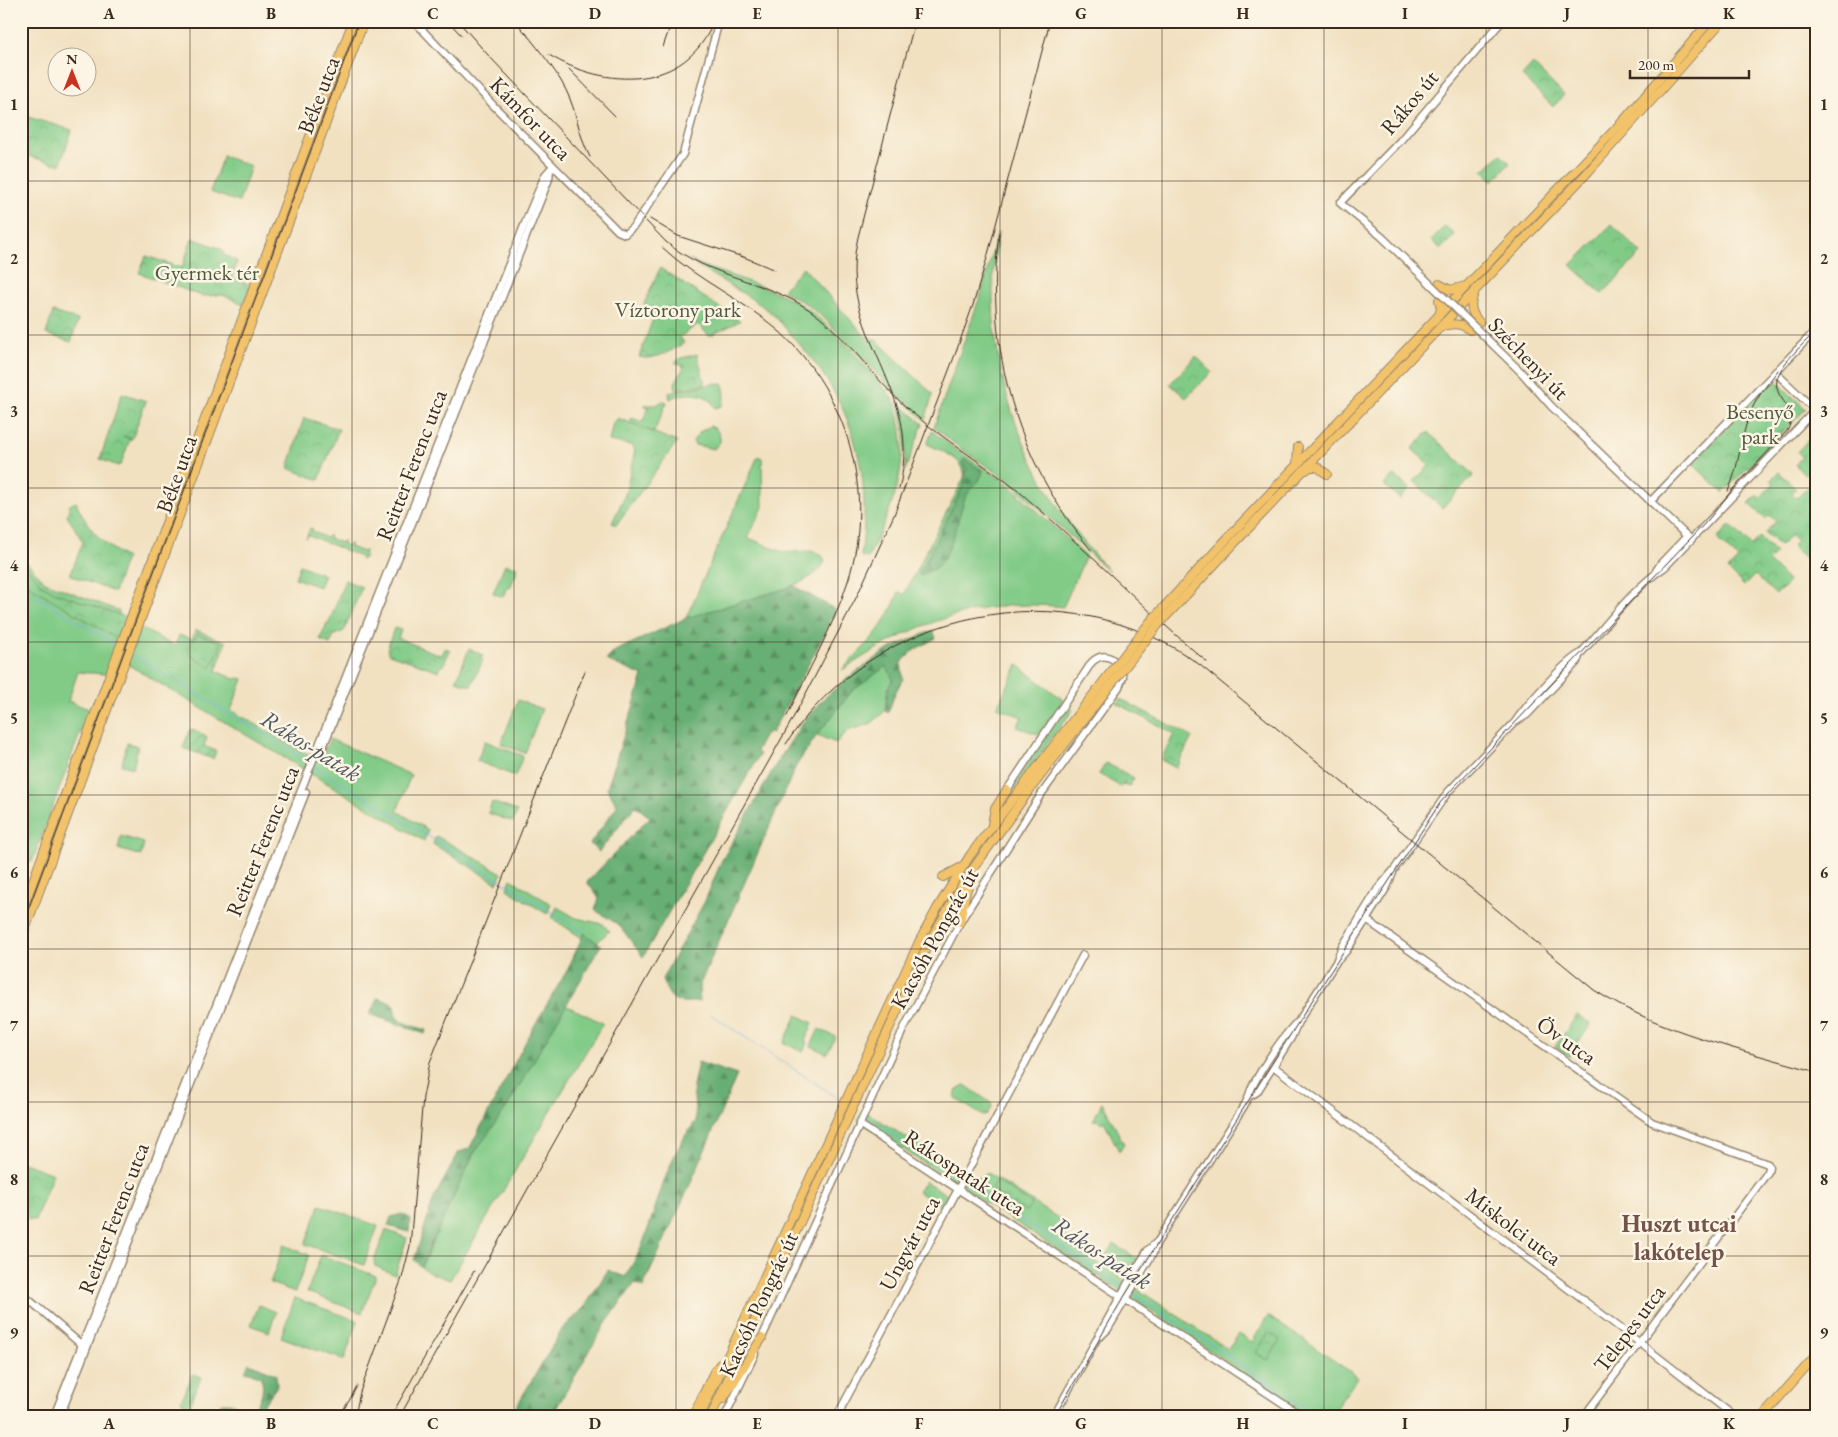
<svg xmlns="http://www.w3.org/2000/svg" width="1838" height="1437" font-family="'EB Garamond',serif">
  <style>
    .grass { fill: #81cb87; stroke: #5e7a52 }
    .forest { fill: url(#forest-firs); stroke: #526c49 }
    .park { fill: url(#park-crowns); stroke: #5e7a52 }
    .garden { fill: url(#garden-furrows); stroke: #5e7a52 }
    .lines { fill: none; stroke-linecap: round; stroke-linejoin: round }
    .stream { stroke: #79aae4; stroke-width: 1 }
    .minor-casing { stroke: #968670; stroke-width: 9 }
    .major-casing { stroke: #968670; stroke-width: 10 }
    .minor { stroke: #fff; stroke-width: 6 }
    .major { stroke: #f2c36a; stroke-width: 8 }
    .tram { stroke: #3b2a1e; stroke-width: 1 }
    .rail { stroke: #3b2a1e; stroke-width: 1 }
    .minor-bridge-casing { stroke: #968670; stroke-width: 9; stroke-linecap: butt }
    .major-bridge-casing { stroke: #968670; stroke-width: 10; stroke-linecap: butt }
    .minor-bridge { stroke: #fff; stroke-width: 6 }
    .major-bridge { stroke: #f2c36a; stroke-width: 8 }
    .grid { fill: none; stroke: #3b2a1e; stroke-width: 1; stroke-opacity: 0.55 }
    .labels { text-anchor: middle; stroke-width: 5; stroke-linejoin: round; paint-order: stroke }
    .street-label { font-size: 22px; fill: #3b2a1e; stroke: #fcf5e5 }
    .park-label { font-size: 22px; fill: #505a3e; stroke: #fcf5e5 }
    .water-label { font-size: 24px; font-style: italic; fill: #515763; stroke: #fcf5e5 }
    .neighbourhood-label { font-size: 24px; font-weight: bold; fill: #74534a; stroke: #fcf5e5 }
    .neatline { fill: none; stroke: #3b2a1e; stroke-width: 2 }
    .grid-label { font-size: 16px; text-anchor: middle; font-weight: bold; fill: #3b2a1e }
  </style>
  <defs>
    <pattern id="forest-firs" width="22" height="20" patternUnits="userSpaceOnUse" patternTransform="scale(1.25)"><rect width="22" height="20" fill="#68af74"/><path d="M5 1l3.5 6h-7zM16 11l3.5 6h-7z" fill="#578f5f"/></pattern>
    <pattern id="park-crowns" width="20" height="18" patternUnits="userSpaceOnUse" patternTransform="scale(1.25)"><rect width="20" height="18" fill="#81cb87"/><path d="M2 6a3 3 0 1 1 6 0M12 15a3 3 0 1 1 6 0" fill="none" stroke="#70ae74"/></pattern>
    <pattern id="garden-furrows" width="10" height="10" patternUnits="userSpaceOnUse" patternTransform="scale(1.25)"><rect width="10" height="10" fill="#81cb87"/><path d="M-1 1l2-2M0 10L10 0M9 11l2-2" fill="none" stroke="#70ae74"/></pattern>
  </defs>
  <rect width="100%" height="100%" fill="#fcf5e5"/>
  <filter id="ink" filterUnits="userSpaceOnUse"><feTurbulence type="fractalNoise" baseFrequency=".02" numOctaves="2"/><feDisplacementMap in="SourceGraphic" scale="10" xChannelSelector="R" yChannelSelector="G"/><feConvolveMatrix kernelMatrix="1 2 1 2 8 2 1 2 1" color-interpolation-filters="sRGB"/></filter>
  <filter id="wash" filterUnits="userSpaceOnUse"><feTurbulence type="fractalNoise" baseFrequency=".0096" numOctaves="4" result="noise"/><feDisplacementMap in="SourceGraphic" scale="20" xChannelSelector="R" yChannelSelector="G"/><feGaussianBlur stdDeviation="1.12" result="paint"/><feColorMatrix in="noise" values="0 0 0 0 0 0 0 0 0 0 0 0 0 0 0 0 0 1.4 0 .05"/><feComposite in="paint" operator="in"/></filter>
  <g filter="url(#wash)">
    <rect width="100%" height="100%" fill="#f1e1c1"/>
    <!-- grass -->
    <g class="grass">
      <path d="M1501,154L1510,163L1493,181L1483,171Z"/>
      <path d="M223,156L251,166L239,202L210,192Z"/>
      <path d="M998,232C996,250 993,268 993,286C991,395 1035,492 1109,571L1008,480L961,449L934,427L982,291Z"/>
      <path d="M689,260C724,276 763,283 796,302C830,322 864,364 889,394C891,397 893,401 895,403C898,409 899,419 900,425C909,474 888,515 868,558L861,556C873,470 852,399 792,336C785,328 778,318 769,311C744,292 715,278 689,260Z"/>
      <path d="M803,267L865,336L871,339L874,338L933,394L925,420L894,392L825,319L805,303L782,291Z"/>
      <path d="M717,383L723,384L725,394L722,406L715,408C709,390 683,392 670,399L669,393Z"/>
      <path d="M663,401L667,402L654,432L630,423L632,418L642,422L649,408L644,405H656Z"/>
      <path d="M897,401L923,424L905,470V434L900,405Z"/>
      <path d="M710,426C717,428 721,435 720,442L714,449L695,445L693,441L700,432Z"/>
      <path d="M932,431L959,452L1007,483L1086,556L1063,607C1010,600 954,611 905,634C883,644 863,657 842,670C867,644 887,626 899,591L904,595L964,478C967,459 941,451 927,444Z"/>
      <path d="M758,456L762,458L763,507L748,538C758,541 775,550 784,552C796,554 811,547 821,555C835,566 801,583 792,586C758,599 721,607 686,618Z"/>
      <path d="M1394,474L1409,489L1400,499L1384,485Z"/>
      <path d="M310,528L313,529L312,531L326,538L329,535V538L341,543L343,540V544L348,546L350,543V547L363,552L365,550L364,558L360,560L361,557L308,535L306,538Z"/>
      <path d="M21,556L45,582L119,611C121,642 123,648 105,674L78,672L68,701L89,709L32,862L21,860Z"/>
      <path d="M300,565L324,575L319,587L295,578Z"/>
      <path d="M140,628L175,646L179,635L192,639L196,630L226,642L216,671L235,679L239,678L243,679L231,710L320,762L330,739L411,775L397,811L428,830L424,841L127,664Z"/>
      <path d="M1018,665L1071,706L1072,711L1011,794L999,807L1044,736L1017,727L1022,717L997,707Z"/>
      <path d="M886,666L894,679L888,688L885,711L872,723L848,731L836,743L817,735L852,691Z"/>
      <path d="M518,700L542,709L525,753L501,744Z"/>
      <path d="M485,741L523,756L515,776L477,761Z"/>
      <path d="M127,743L138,746L133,768L122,765Z"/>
      <path d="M1106,763L1134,778L1129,787L1123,785L1125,781L1121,787L1099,774Z"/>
      <path d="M492,802L517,811L513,822L488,813Z"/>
      <path d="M436,836L502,873L497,883L433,844Z"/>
      <path d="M511,879L551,904L547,914L507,889Z"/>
      <path d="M557,907L576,918L603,924L609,931L594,946L552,918Z"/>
      <path d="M565,1005L603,1023L450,1280L428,1272L421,1267L473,1155L507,1106Z"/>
      <path d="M797,1015L813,1023L805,1041L807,1043L803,1052L784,1043Z"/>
      <path d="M819,1029L836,1037L827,1054L811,1046Z"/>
      <path d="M965,1085L991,1103L992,1107L987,1114L983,1116L956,1099C954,1092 958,1087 965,1085Z"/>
      <path d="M863,1110L970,1178H979L987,1173L1061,1220L1066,1242L1228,1349L1239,1334L1252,1342L1268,1316L1358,1377L1330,1416H1307L1118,1289L858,1120Z"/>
      <path d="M925,1181L947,1195L940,1206L918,1192Z"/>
      <path d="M320,1205L378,1226L364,1265L305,1244Z"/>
      <path d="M386,1230L407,1238L395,1275L375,1266L374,1260Z"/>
      <path d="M284,1245L309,1255L295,1292L270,1283Z"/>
      <path d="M321,1255L376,1276L362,1313L307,1292Z"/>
      <path d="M295,1298L358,1321L344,1360L281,1337Z"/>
      <path d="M259,1305L276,1312L269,1332L251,1325Z"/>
    </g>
    <!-- forest -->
    <g class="forest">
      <path d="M964,459L983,471C979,486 970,486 965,499C954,525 953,569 919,575L964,484L966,469L962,462Z"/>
      <path d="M794,586L836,610L822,639L771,734L767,732L756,751L760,754L643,957L619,925L595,910L599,898L587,882L650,817L635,806L599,852L590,844L617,806L607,788L643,676L606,660L615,651L686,618Z"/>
      <path d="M933,630L936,638L914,650L901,663L903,679L895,693L888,713L885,711L888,688L893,679L886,666L852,691L817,735L796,766L701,982L699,988L700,1001C675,1004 671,1002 662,979L705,901L721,862L775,766L803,722L822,700L848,678L889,649Z"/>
      <path d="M584,933L601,945L507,1107L473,1155L421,1267L414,1260L434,1198L459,1152L469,1149L533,1028L568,969Z"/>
      <path d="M377,998L391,1002L395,1007C392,1023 413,1025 426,1030L425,1034L370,1014Z"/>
      <path d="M698,1062L737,1075L692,1180L643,1287L635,1283L604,1326L553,1414L535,1412L531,1416H519L513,1412L563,1328L584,1308L608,1270L625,1277C630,1268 636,1259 640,1250C658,1207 666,1157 696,1121L693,1086Z"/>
      <path d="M402,1214L410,1218L409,1232L388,1226L391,1217Z"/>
      <path d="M249,1363L276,1374L277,1386L258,1412L253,1416H239L233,1409L220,1406L221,1403H231L251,1411C261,1402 266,1388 260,1376L245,1371Z"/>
    </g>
    <!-- park -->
    <g class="park">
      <path d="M1533,64L1564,95L1553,107L1522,76Z"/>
      <path d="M21,115L72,130L60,165L21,154Z"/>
      <path d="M1612,224L1641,253L1602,294L1571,265Z"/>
      <path d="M1445,226L1455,235L1441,249L1431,240Z"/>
      <path d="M192,238L222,249L224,255L237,261L232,278L251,285L243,304L223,295L202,296L139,273L146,256L182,268Z"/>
      <path d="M660,268L740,321L709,336L698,324L680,337L684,343C672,351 653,361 639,357L654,316L644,304Z"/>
      <path d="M53,312L78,320L71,342L46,334Z"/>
      <path d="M697,354L705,384L676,390L675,383L684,367L675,362L682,358Z"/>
      <path d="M1196,356L1212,372L1186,398L1170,384Z"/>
      <path d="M1773,378L1806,409L1723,493L1692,463Z"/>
      <path d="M122,393L146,401L132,439L123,436L130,439L121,464L118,466L100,459Z"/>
      <path d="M304,418L339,429L319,480L288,468Z"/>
      <path d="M618,418L677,442L616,525L612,523L625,495L635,450L631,445L609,441L613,423Z"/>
      <path d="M1428,432L1474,475L1442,508L1414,481L1430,465L1412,449Z"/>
      <path d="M1813,435L1817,438V462L1805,474L1795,465L1802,457L1797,452Z"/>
      <path d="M1779,472L1796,488L1792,493L1797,498L1808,487L1817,495V507L1812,512L1817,517V546L1814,550L1817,553V559L1814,557L1810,562L1792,546L1797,541L1791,535L1780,546L1765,533L1776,521L1769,515L1765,519L1749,503L1757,495L1760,498L1774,483L1771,480Z"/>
      <path d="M76,502C89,531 100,541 126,558L114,592L70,575L83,542L67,515L70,505Z"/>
      <path d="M1730,525L1751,545L1760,537L1776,553L1768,561L1789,582L1776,595L1755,575L1744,586L1728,570L1738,559L1717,539Z"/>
      <path d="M21,561L42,585L54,592L125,617L119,640L21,581Z"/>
      <path d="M505,564L517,567L516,570L517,571L510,588L507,587L503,597L493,593Z"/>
      <path d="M345,580L362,587L344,631L334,635L330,644L320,640L327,623H329Z"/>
      <path d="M394,628L401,630L398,638L437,654L442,655L445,648L450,650L443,666H441L439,671L389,654L387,649Z"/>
      <path d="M198,634L222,643L211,668L193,657L187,648Z"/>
      <path d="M469,649L483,655L481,659L483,660L471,686L456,681Z"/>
      <path d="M1121,699L1192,737L1176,768L1161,760L1174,734L1117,703Z"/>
      <path d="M121,836L144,843L141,856L118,849Z"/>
      <path d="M1577,1015L1591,1024L1569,1057L1555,1047Z"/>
      <path d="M1102,1102L1124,1144L1119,1151L1104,1121L1101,1123L1098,1120L1093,1121Z"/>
      <path d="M21,1162L53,1174L35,1220L21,1219Z"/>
      <path d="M996,1181L1032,1204L1026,1212L991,1189Z"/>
      <path d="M1114,1244L1139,1260L1129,1275L1104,1260Z"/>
      <path d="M1269,1332L1280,1340L1268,1360L1256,1353Z"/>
    </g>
    <!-- garden -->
    <g class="garden">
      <path d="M190,729L205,735L207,738L204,746L216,751L213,759L183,748Z"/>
      <path d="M192,1374L201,1377L189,1408L181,1401L183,1396H184Z"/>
    </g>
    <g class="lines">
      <!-- stream -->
      <g class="stream">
        <path d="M21,587L117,645"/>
        <path d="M131,654L309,762"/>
        <path d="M314,766L584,932"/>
        <path d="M710,1014L838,1098"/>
        <path d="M867,1118L961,1179"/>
        <path d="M965,1182L1124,1288"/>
        <path d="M1131,1292L1319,1416"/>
      </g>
    </g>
  </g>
  <g filter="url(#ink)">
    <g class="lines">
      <!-- minor casing -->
      <g class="minor-casing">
        <g id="minor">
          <path d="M414,21L493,105L618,231L625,234L634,226L683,154L719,21"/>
          <path d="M1382,237L1340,203L1400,141L1502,21"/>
          <path d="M1521,372L1551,406L1691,540"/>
          <path d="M1775,372L1816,411"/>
          <path d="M1650,502L1817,329"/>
          <path d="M1656,571L1661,563L1687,536"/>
          <path d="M1517,721L1527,715L1577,662L1580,654C1606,626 1634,587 1665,567L1815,410"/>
          <path d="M322,750L549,179L550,170"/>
          <path d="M1361,916L1652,1122L1768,1164L1769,1167L1768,1172L1584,1416"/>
          <path d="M1339,959L1347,950L1387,887L1393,873"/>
          <path d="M1273,1066L1640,1343L1734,1416"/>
          <path d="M1250,1096L1257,1092L1291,1038L1298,1022L1336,962L1342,947L1377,890L1394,870L1448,792L1515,722C1525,707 1565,661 1580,654"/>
          <path d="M859,1124L1302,1416"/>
          <path d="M21,1293L83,1346"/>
          <path d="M1101,1336L1108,1329L1153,1253L1157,1242"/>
          <path d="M760,1342L903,1030L960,922L1040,796L1119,687L1123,677C1120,661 1106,649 1092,662L1007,790"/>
          <path d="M54,1416L529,213L545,175L553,166"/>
          <path d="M60,1416L306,792"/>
          <path d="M725,1416L755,1354"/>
          <path d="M837,1416L1083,955"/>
          <path d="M1054,1416L1134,1272L1148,1250L1158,1241L1244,1106C1248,1100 1249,1094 1252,1087C1262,1068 1280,1040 1295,1024"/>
        </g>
      </g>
      <!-- major casing -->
      <g class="major-casing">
        <g id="major">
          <path d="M1439,284L1450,290L1466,286"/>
          <path d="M1474,294C1469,305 1471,313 1479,322"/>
          <path d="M1439,300L1441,309L1439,315"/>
          <path d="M1443,326C1453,323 1462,323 1470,330"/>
          <path d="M1297,465L1298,447"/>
          <path d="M1306,470L1310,467H1317L1327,474"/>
          <path d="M1237,528L1624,120L1710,21"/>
          <path d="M1243,534L1588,172L1722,21"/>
          <path d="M992,824L995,809L1007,790"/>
          <path d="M943,877L960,868"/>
          <path d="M21,913L353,21"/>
          <path d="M960,922L966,892L973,873"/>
          <path d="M21,940L364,21"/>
          <path d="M723,1399L762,1338"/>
          <path d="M693,1416L714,1372L720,1364"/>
          <path d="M700,1416L919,942L938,907L971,854L1075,718"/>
          <path d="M711,1416L927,946L965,880L1028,792L1081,723"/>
          <path d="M1763,1416L1817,1354"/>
        </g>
      </g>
      <!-- minor -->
      <use href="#minor" class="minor"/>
      <!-- major -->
      <use href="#major" class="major"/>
      <!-- tram -->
      <g class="tram">
        <path d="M1728,491C1739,468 1740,440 1749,416C1755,399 1767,385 1778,370"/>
        <path d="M21,929L359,21"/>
        <path d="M1055,1416L1119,1305L1159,1241L1359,927L1440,803L1455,786L1708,520L1733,489L1787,431C1801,407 1773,401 1777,380C1780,363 1805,343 1817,330"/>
      </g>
      <!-- rail -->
      <g class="rail">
        <path d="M448,21L462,36"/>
        <path d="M458,21L488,55L666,242C710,279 772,280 818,316C851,342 875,380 907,408C943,440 985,464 1022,494C1085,548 1143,608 1207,662"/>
        <path d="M515,21L528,36"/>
        <path d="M525,32C541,53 560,74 570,99C578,119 580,139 590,157"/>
        <path d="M663,47L672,21"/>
        <path d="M549,55C605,89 686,92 714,21"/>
        <path d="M569,69L615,116"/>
        <path d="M650,219L678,236L743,257"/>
        <path d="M999,233C984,348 1017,461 1091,550"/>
        <path d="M663,248C698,281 744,300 780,332C848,394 876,493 848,581C833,628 807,672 787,716"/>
        <path d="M739,255L775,270"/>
        <path d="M899,489C906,462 906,433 897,406C878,346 842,304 858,237L915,21"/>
        <path d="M786,744C874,609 1068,567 1200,665L1594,990C1658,1032 1743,1050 1817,1072"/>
        <path d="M339,1416L349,1401L357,1386"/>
        <path d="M355,1416L360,1392L402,1278L410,1246L423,1097L430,1062L585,671"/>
        <path d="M391,1416L474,1271"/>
        <path d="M400,1416L792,720L856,598L894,515L956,352L973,305L987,258L1050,21"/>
      </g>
      <!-- minor-bridge casing -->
      <g class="minor-bridge-casing">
        <path id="minor-bridge" d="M1382,237L1521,372"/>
      </g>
      <!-- major-bridge casing -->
      <g class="major-bridge-casing">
        <g id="major-bridge">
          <path d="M1075,718L1150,622L1237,528"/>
          <path d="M1081,723L1158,625L1243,534"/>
        </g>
      </g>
      <!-- minor-bridge -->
      <use href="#minor-bridge" class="minor-bridge"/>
      <!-- major-bridge -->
      <use href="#major-bridge" class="major-bridge"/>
    </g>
  </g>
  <!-- grid -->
  <path class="grid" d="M190,21V1416M352,21V1416M514,21V1416M676,21V1416M838,21V1416M1000,21V1416M1162,21V1416M1324,21V1416M1486,21V1416M1648,21V1416M21,181H1817M21,335H1817M21,488H1817M21,642H1817M21,795H1817M21,949H1817M21,1102H1817M21,1256H1817"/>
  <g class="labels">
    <!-- street labels -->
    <g class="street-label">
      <text transform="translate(318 95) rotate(-69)" y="8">Béke utca</text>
      <text transform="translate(1409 102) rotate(-50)" y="8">Rákos út</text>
      <text transform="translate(531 118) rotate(46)" y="8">Kámfor utca</text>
      <text transform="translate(1529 358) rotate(46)" y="8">Széchenyi út</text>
      <text transform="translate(411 465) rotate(-69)" y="8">Reitter Ferenc utca</text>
      <text transform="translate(176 474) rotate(-70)" y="8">Béke utca</text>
      <text transform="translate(262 841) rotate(-68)" y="8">Reitter Ferenc utca</text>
      <text transform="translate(934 938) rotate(-61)" y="8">Kacsóh Pongrác út</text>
      <text transform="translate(1567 1040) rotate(35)" y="8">Öv utca</text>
      <text transform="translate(965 1172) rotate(33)" y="8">Rákospatak utca</text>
      <text transform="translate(113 1218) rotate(-69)" y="8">Reitter Ferenc utca</text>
      <text transform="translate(1514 1226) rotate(37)" y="8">Miskolci utca</text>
      <text transform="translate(909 1243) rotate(-62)" y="8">Ungvár utca</text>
      <text transform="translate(758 1304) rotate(-65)" y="8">Kacsóh Pongrác út</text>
      <text transform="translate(1629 1328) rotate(-53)" y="8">Telepes utca</text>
    </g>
    <!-- park labels -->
    <g class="park-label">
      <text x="207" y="280">Gyermek tér</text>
      <text x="678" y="317">Víztorony park</text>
      <text x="1760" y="419">Besenyő<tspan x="1760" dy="25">park</tspan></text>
    </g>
    <!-- water labels -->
    <g class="water-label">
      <text transform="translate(311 746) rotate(32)" y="8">Rákos-patak</text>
      <text transform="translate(1102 1253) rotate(33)" y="8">Rákos-patak</text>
    </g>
    <!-- neighbourhood labels -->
    <g class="neighbourhood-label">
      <text x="1679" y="1232">Huszt utcai<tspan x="1679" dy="28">lakótelep</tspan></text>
    </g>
  </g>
  <!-- margin -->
  <rect width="1838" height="1437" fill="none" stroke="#fcf5e5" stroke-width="55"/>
  <!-- north arrow -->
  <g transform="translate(72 72)"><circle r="24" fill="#fcf5e5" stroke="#afa495"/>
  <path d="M0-4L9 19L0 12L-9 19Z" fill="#c8321e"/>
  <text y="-8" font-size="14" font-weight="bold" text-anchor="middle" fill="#3b2a1e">N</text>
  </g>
  <!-- scale -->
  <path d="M1630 70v8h119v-8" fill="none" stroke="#3b2a1e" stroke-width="2.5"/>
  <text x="1638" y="70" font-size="15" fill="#3b2a1e" stroke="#fcf5e5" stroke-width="4" paint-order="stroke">200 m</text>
  <rect x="28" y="28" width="1782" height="1382" class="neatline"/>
  <g class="grid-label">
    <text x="109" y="19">A</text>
    <text x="271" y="19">B</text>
    <text x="433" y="19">C</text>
    <text x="595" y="19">D</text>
    <text x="757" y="19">E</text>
    <text x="919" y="19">F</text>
    <text x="1081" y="19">G</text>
    <text x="1243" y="19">H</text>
    <text x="1405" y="19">I</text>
    <text x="1567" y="19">J</text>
    <text x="1729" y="19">K</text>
    <text x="14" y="110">1</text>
    <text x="1824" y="110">1</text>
    <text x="14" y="264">2</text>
    <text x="1824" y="264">2</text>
    <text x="14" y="417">3</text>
    <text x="1824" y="417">3</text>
    <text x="14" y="571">4</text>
    <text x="1824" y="571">4</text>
    <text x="14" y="724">5</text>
    <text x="1824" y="724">5</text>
    <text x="14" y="878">6</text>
    <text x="1824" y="878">6</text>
    <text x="14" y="1031">7</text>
    <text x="1824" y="1031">7</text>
    <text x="14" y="1185">8</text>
    <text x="1824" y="1185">8</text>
    <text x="14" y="1338">9</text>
    <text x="1824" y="1338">9</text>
    <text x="109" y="1429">A</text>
    <text x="271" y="1429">B</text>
    <text x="433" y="1429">C</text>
    <text x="595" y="1429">D</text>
    <text x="757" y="1429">E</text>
    <text x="919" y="1429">F</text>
    <text x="1081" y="1429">G</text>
    <text x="1243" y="1429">H</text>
    <text x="1405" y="1429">I</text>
    <text x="1567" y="1429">J</text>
    <text x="1729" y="1429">K</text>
  </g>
</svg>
